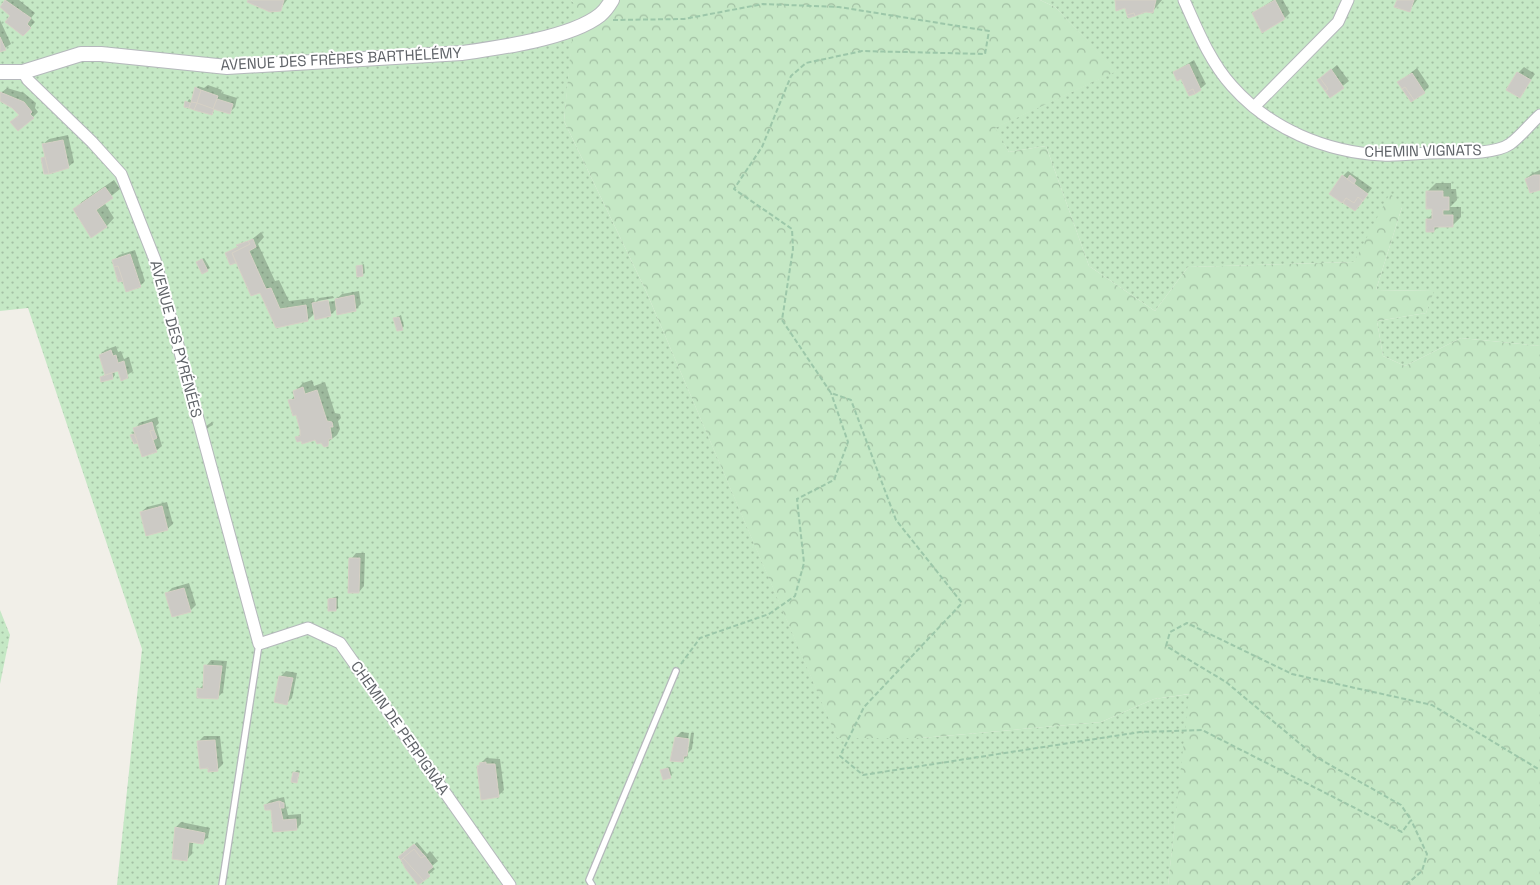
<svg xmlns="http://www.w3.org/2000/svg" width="1540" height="885" font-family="'Space Grotesk',sans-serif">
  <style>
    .grass { fill: url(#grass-dots) }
    .forest { fill: url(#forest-crowns) }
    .shadow { fill: #0003 }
    .building { fill: #cccac5; stroke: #d6d1c6 }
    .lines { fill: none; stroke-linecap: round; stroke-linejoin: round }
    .service-casing { stroke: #b5b8bc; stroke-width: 8 }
    .minor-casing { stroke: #b5b8bc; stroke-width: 13 }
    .tertiary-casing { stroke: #b5b8bc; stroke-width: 16 }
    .path { stroke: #9cc7a9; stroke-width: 2; stroke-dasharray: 5 2.5; stroke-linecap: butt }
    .service { stroke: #fff; stroke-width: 5.5 }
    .minor { stroke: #fff; stroke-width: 11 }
    .tertiary { stroke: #fff; stroke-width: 14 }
    .labels { text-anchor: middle; stroke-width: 4; stroke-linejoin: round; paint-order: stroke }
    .street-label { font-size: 15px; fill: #5f6368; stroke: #fff }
  </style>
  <defs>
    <pattern id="grass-dots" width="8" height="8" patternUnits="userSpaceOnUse" patternTransform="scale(1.25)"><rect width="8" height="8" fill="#c5e8c5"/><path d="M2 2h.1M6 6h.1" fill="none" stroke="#a3c0a4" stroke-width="1.8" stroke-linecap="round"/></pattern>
    <pattern id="forest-crowns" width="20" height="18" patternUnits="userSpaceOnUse" patternTransform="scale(1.25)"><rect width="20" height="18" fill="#c5e8c5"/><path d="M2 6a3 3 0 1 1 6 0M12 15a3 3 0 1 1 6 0" fill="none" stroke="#a3c0a4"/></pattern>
  </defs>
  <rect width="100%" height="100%" fill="#f1efe8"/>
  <!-- grass -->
  <g class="grass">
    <path d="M0,0H571L576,5L564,121L646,291L837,737L921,738L1101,722L1154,699L1190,694L1168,885H117L142,649L28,308L0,311Z"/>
    <path d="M1040,0H1540V346L1461,338L1405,366L1383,356L1377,321L1426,313L1433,291L1376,290L1402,207L1354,262L1188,267L1155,311L1089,266L1046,146L1009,152L994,128L1116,71L1055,7Z"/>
    <path d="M0,610L10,635L0,684Z"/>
  </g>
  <!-- forest -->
  <path class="forest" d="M571,0H1040L1055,7L1117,71L995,128L1009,152L1046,146L1089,266L1155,311L1188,267L1354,262L1390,193L1402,207L1376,290L1434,291L1426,313L1377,321L1383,356L1405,366L1461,338L1540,346V885H1168L1189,694L1154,699L1101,722L921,738H837L646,291L564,121L575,5Z"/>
  <!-- shadow -->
  <g class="shadow">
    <path d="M6,0H19L35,13L31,18L35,22L23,35L11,16L1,7Z"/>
    <path d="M249,0H287L280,10Z"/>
    <path d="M1116,0H1162L1153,11L1125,7L1117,10Z"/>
    <path d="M1273,0H1283L1290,13L1285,18L1253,13Z"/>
    <path d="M1398,0H1417L1410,10Z"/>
    <path d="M0,20L11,44L0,51Z"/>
    <path d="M1194,60L1206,84L1200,89L1174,72Z"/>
    <path d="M1337,65L1349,81L1330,96L1318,81Z"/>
    <path d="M1524,67L1535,74L1519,97L1518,73Z"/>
    <path d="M1417,68L1429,86L1424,92L1399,82Z"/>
    <path d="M208,85L222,90L221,93L237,98L235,107L229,113L215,108L211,114L185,106L189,99L192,101L198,86L204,88Z"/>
    <path d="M7,88L24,93L36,103L35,108L38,112L33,117L20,115L13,107L0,100L1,93Z"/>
    <path d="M68,135L74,162L68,167L45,173L42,158L46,156L43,144L49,139Z"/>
    <path d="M1540,170V190L1531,191L1526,179L1531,174Z"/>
    <path d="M1348,171L1372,188L1355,210L1343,201V176Z"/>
    <path d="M114,180L120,189L104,202L114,218L106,227L74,209L83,201Z"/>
    <path d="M1436,183H1451V189H1456L1457,200L1450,207H1461V217L1452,226H1439L1434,231L1427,219L1433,214L1428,191Z"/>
    <path d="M261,232L264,237L258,244L275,281L279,280L289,301L314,298L315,302L319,298L333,296L334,298L318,301V303L334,301L342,294L359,291L361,304L355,310L338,308L330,315L315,313L308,320L277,326L260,292L237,260L235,262L227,253L247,241H250Z"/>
    <path d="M135,250L145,281L140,286L123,279L114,260L119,255Z"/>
    <path d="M204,258L210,268L207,270L200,260Z"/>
    <path d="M364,264L365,273L362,275L357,267Z"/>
    <path d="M401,315L404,326L402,329L395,318Z"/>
    <path d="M116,346L118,352L121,351L124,359L129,357L133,371L122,379L119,369L114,371L115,375L113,378L101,377L106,374L100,355L105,350Z"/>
    <path d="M312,380L314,386L325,382L335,413L340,414L341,418L338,421L340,429L337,435L324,445L315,438L297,437L302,433L297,414L290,401L295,395L294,392L303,383Z"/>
    <path d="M157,417L159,423L156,426L162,446L156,451L138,442H134L132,435L139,423Z"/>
    <path d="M212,422L213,425L207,428L206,426Z"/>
    <path d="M167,502L173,524L167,529L141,512L147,507Z"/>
    <path d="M356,553H365L364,586L359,592L351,559Z"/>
    <path d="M189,583L196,605L190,611L167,593L172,588Z"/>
    <path d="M338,596V608L336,610L329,599Z"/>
    <path d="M211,660L227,661L223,692L217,698L199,689L205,683L206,666Z"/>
    <path d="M286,671L297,673L292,698L287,703L280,677Z"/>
    <path d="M681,732L689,733L685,756L688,753V756L682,761L676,737Z"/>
    <path d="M691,733H694L692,749L688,753Z"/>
    <path d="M204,736H220L223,764L217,770L198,742Z"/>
    <path d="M486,758L500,759L504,790L498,796L478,766Z"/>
    <path d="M670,767L672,775L670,777L662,770Z"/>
    <path d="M297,770L300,771L296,782L294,773Z"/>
    <path d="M284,797L288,815L301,814V824L296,829L274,831L272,808L265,805L271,800Z"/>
    <path d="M181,822L210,828L208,837L203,842L193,841L192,854L186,860L176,827Z"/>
    <path d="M417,842L427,854L430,851L438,861L432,866L435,869L418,884L402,855Z"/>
  </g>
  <!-- building -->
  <g class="building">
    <path d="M5,0L31,18L27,24L31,28L23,36L5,22L10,16L0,7Z"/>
    <path d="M248,0H284L281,11L270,12L247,2Z"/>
    <path d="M1115,0H1156L1153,13L1146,12L1135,16L1134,13L1127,15L1125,8L1116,11Z"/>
    <path d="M1275,0L1285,19L1262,33L1252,13Z"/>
    <path d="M1397,0H1414L1410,12L1394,7Z"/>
    <path d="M1134,13L1135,16L1128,18L1127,15Z"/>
    <path d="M0,37L6,50L0,52Z"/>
    <path d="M1189,64L1201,90L1195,94L1193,89L1187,92L1181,79L1177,81L1173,72Z"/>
    <path d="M1331,69L1344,88L1330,98L1325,91L1328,89L1320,78Z"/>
    <path d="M1517,72L1531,80L1520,98L1506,90Z"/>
    <path d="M1412,73L1425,93L1414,100L1405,87L1402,89L1397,82Z"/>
    <path d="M1320,78L1328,89L1325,91L1317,80Z"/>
    <path d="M195,87L201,90L197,103L191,102Z"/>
    <path d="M1405,87L1414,100L1411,102L1402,89Z"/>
    <path d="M1193,89L1195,94L1189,96L1187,92Z"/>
    <path d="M201,90L218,96L213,109L197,103Z"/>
    <path d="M0,92L24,102L32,112L30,114L34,118L18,131L10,122L19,115L12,108L0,101Z"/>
    <path d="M217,99L233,104L230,114L213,109Z"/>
    <path d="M185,101L190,103L189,108L184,107Z"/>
    <path d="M191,102L197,103L194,110L189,108Z"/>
    <path d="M197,103L214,109L212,115L194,110Z"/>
    <path d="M63,140L69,168L49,174L42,144Z"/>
    <path d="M45,157L49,174H44L41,158Z"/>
    <path d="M1342,175L1368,194L1363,201L1358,197L1354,203L1346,198L1342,203L1329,194Z"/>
    <path d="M1350,175L1356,180L1354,184L1347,179Z"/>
    <path d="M1534,175H1540V190L1530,193L1525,179Z"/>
    <path d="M105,187L113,198L96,210L107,227L91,238L73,209Z"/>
    <path d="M1426,191H1443V197H1449V210H1443V215H1453V227H1434V232H1426V219H1432V209H1426Z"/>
    <path d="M1358,197L1363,201L1355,211L1343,203L1346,198L1354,203Z"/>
    <path d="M253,239L256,247L249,251L266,289L271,288L280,309L306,305L308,321L276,328L260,293L251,296L232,253L250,244L248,241Z"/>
    <path d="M248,241L250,244L232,253L236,263L230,265L225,253L238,247L236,245Z"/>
    <path d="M130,254L141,287L126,292L118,266L114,267L112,260Z"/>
    <path d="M202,259L208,271L202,274L196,262Z"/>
    <path d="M362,265L363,276L357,277L356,266Z"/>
    <path d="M118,266L123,281L118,282L114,267Z"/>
    <path d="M354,295L356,311L337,315L335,299Z"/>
    <path d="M328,300L331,316L315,320L312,303Z"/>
    <path d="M399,317L403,330L397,331L393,318Z"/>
    <path d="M111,350L113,356L116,355L118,363L124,361L128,378L121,381L118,371L105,375L99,355Z"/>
    <path d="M112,373L113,379L101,382L100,377Z"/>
    <path d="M303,387L305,394L317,390L327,421L332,422L333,427H330L332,439H329L328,446L324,447L321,443L317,444L315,440L302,444L301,441L297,442L295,437L300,436V430L296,415L293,416L288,400L295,399L293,391Z"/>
    <path d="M152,422L154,430L150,431L157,452L142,457L133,428Z"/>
    <path d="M154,430L157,438L153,440L150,431Z"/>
    <path d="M134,434L138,443L134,444L130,435Z"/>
    <path d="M162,506L168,530L146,536L140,512Z"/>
    <path d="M349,558H360L359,593H348Z"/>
    <path d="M184,588L191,612L172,617L165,593Z"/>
    <path d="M336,598V611H328V599Z"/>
    <path d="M204,665L222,666L218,699L197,698V688L203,689Z"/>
    <path d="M279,676L293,678L287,705L274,702Z"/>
    <path d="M675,737L689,739L687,756H684L683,762L670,761Z"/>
    <path d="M215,740L218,771L208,772V768L200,769L197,741Z"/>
    <path d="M486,762V764H495L499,797L481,800L477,766L480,765L479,763Z"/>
    <path d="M668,768L671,778L663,780L660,770Z"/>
    <path d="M293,772L299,773L297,783L291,782Z"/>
    <path d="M279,801L283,820L296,819L297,830L273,832L271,810H265L264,805Z"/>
    <path d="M279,801L284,803V808H280Z"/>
    <path d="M175,827L205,833L203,844L189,842L187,861L172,859Z"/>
    <path d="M414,844L425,856L421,858L414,849L401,860L398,857Z"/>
    <path d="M414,849L421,858L425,856L433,867L427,872L430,876L424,881L403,858Z"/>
    <path d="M403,858L424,881L418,885L405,868L401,860Z"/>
  </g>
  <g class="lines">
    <!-- service casing -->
    <g class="service-casing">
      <g id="service">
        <path d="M222,885L259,644"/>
        <path d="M592,885L589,880L676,671"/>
      </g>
    </g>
    <!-- minor casing -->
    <g class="minor-casing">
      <g id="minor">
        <path d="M1184,0C1197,29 1210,62 1232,86C1270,129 1326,152 1382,155C1397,156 1413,154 1428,153C1449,152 1493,156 1510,144C1521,136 1530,124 1540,115"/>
        <path d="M23,72L28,80L92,142L121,174L155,260L259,644L308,628L340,643L510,885"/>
        <path d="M1254,107L1338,22L1348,0"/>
      </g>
    </g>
    <!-- tertiary casing -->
    <g class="tertiary-casing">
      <path id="tertiary" d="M0,72H23L81,54H101L227,67L462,53C498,48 571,38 600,15C605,11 609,5 612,0"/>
    </g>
    <!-- path -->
    <g class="path">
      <path d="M613,20L684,19L763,4L839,7L989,31L985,54L862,51L806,63L791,76L762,147L734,189L792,229L793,249L782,320L831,393L851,400L896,520L962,603L864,707L840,756L863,775L1140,732L1202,730L1402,832L1411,820L1401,805L1316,757L1226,682L1166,646L1170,632L1187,623L1292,674L1432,705L1540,770"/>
      <path d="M681,664L700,638L769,614L795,596L804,563L797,499L834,480L848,442L831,393"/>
      <path d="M1406,885L1422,871L1427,854L1411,820"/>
    </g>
    <!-- service -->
    <use href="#service" class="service"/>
    <!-- minor -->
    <use href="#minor" class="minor"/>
    <!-- tertiary -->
    <use href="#tertiary" class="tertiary"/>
  </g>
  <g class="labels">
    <!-- street labels -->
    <g class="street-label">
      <text transform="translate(341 59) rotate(-3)" y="5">AVENUE DES FRÈRES BARTHÉLÉMY</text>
      <text transform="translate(1423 151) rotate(-1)" y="5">CHEMIN VIGNATS</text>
      <text transform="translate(176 339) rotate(75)" y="5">AVENUE DES PYRÉNÉES</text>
      <text transform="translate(400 728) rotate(55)" y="5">CHEMIN DE PERPIGNÀA</text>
    </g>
  </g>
</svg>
